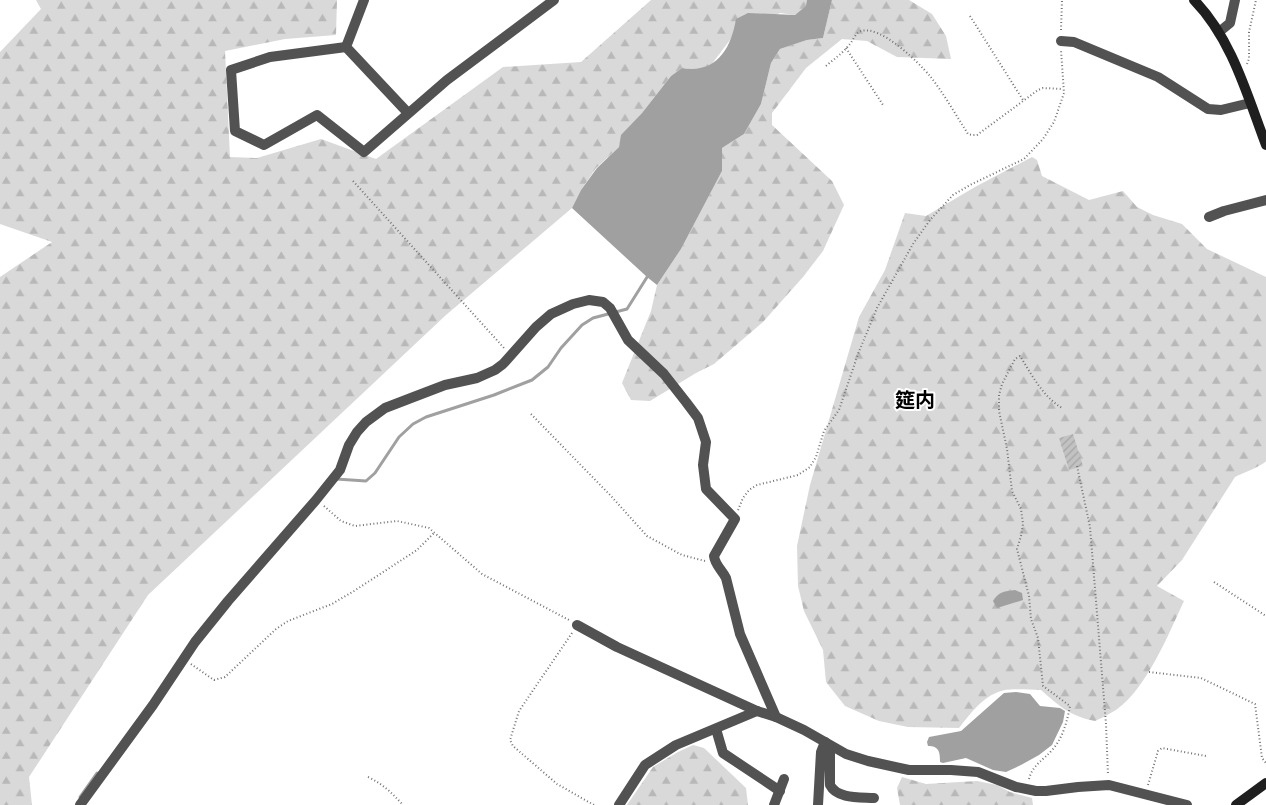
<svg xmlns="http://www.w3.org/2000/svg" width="1266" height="805" font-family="'Archivo Narrow','Noto Sans JP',sans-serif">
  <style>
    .forest { fill: url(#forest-firs) }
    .water { fill: #a0a0a0 }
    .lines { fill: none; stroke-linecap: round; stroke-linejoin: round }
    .stream { stroke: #a0a0a0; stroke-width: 3 }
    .building { fill: url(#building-hatch) }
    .path { stroke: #747474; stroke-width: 2; stroke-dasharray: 1 2.5; stroke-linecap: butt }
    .street { stroke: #525252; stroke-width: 10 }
    .secondary { stroke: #1f1f1f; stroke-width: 10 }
    .labels { text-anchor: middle; stroke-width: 4; stroke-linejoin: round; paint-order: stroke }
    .quarter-label { font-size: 20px; font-weight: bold; fill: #000; stroke: #fff }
  </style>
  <defs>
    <pattern id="forest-firs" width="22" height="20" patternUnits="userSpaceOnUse" patternTransform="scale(1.25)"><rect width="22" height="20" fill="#d9d9d9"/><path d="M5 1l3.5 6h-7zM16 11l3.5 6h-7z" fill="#b8b8b8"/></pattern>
    <pattern id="building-hatch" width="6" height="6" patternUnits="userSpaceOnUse" patternTransform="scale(1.25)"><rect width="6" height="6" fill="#c2c2c2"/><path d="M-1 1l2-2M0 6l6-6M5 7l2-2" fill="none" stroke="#a5a5a5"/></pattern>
  </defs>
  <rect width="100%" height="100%" fill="#fff"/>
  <!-- forest -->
  <g class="forest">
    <path d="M36,0H337L336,35L285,39L225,51L230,157L257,158L321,139L376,159L503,67L581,62L651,0H807V6L795,15L780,13L733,36L711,65L695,70L682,68L671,76L642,113L622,135L619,147L596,168L581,190L572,208L446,315L148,595L29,777L32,805H0V277L52,242L0,224V52L41,9Z"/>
    <path d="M832,0H909L932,14L946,36L951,59L897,57L867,41L842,39L806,68L772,113V125L832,181L844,205L823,251L803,277L763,322L714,364L696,373L650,401L631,400L622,383L651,311L657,285L681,249L722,171V148L744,134L761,104L771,63L780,49L807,40L823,38Z"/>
    <path d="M1032,157L1037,160L1042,176L1089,200L1123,191L1137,207L1153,215L1182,224L1207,249L1266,277V461C1262,466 1243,473 1235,477L1182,560L1157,586L1184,601C1168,635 1147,688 1116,710C1109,714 1102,718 1095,721C1070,716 1059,706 1041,690C1028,690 1012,688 1001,691C982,697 971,713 959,728L908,727L879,721L845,706L826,682L823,650L804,611L798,586L797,546L810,485L859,317L885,270L905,213L926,216L975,187Z"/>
    <path d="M693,745L704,748L746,788L748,805H627L653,767L678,752Z"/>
    <path d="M902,777L926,784L977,781L997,785L1010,792L1032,798L1033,805H900L897,788Z"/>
  </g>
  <!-- water -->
  <g class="water">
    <path d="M807,0H832L823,38L807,40L780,49L771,63L761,104L744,134L722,148V171L681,249L657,285L647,277L572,208L581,190L597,168L619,147L621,135L642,113L671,76L682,68C716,74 731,49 736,19L748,13L795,15L806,6Z"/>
    <path d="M1015,590L1022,593L1023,600L997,608L993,601C998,592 1005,591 1015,590Z"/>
    <path d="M1016,692L1030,694L1040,706L1060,708L1065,711L1063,722L1052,745L1039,755L1021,765L1006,772L993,770L966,758L943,763L940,762C940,752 939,746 928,746L927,742L929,737L961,731L1004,693Z"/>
  </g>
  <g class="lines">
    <!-- stream -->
    <g class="stream">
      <path d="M336,479L366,481L375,473L399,437L413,424L426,417L494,395L532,380L548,367L561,348L582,325L593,318L627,309L649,274"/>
      <path d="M80,797L97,773"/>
    </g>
  </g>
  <!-- building -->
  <path class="building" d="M1073,434L1083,466L1069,470L1059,438Z"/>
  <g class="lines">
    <!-- path -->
    <g class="path">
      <path d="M970,16L1023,100"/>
      <path d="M1061,30L1062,0"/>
      <path d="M846,48L883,105"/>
      <path d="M1247,64L1249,59V32L1256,0"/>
      <path d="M826,66C834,59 843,53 849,45C853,41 855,33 861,31C881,25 918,62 930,76C944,94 956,115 968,134L972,135H977L1038,90L1043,88L1063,89"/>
      <path d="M353,181L504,348"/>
      <path d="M531,414L611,496L647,536L682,555L705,561"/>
      <path d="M1077,466L1090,527L1106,724L1108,775"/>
      <path d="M324,506L341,521L355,526L397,521L429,528L482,574L569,620"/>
      <path d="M738,510L743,498L749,490L757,485L798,475L810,467L816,457L824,431L839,410L858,354L877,308L913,244L930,220L953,195L972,184L1024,159L1043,139L1054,122L1064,93L1061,50"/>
      <path d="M1214,582L1266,616"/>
      <path d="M572,633L519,711L510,740L513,746L557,784L594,805"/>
      <path d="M191,664L214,680L225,677L276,629L288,621L332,604L354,591L417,550L434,533"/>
      <path d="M1149,672L1201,678L1255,704L1262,758L1266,763"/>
      <path d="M368,777C383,784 392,793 403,805"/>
      <path d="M1029,779C1033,764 1043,761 1053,749C1063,737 1067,722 1070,706L1043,686L1038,638L1031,619L1029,596L1017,549L1021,536L1023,524L1021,509L1012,491L1007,449L999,411V395L1002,384L1015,359L1020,356C1032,375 1043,397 1062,408"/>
      <path d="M1148,785L1158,751L1162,748L1206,756"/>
    </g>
    <!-- street -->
    <g class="street">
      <path d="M364,0L346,47L408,113"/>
      <path d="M1219,32L1230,23L1235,0"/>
      <path d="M1061,41L1074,42L1158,77L1208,109L1221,110L1250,103"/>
      <path d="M346,47L270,57L231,70L235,131L264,145L317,115L364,152L447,80L554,0"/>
      <path d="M1209,217L1224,211L1266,200"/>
      <path d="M577,625L617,647L757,711L776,717L804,730L846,754L868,761L909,770H951L978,772L1016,787L1036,791H1046L1078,787L1109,785L1187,805"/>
      <path d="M716,729L723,753L780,791"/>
      <path d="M830,746V785C837,799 860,797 874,798"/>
      <path d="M80,805L153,705L195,642L228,601L316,500L340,470L349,445L357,432L366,422L385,408L411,398L445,385L477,378L495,370L503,364L536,327L551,314L573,304L589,300L603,302L610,308L628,340L664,374L686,402L698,418L706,442L703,465L706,489L735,519L714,556C715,565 722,570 726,578L740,634L776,717"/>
      <path d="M619,805L645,765L676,745L757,711"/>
      <path d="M774,805L784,779"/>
      <path d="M818,805L821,752L825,742"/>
    </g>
    <!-- secondary -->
    <g class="secondary">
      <path d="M1194,0C1232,39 1247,95 1266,145"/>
      <path d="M1236,805L1266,783"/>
    </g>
  </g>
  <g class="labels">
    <!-- quarter labels -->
    <g class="quarter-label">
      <text x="915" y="407">筵内</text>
    </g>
  </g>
</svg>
